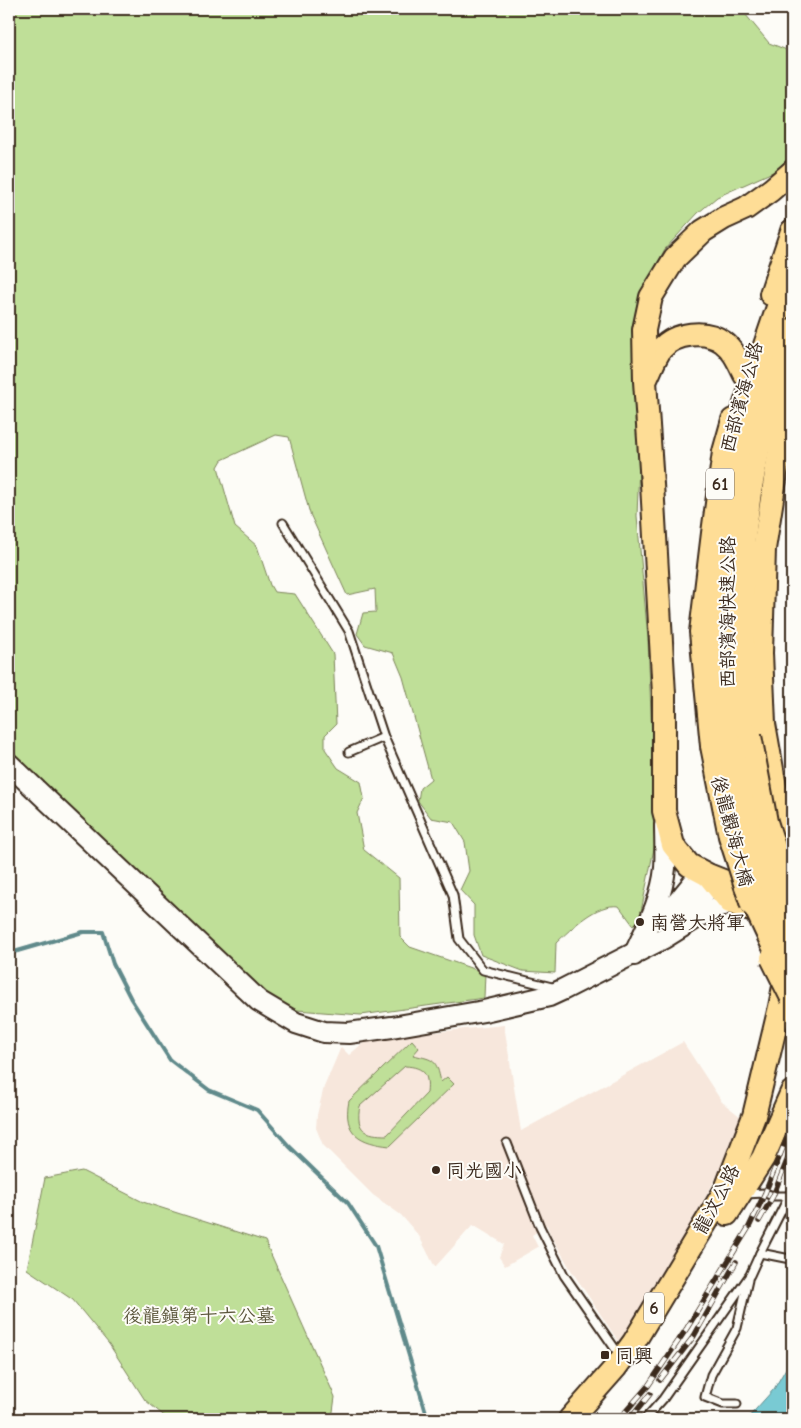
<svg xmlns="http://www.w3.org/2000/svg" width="801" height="1428" font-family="'Comic Neue','LXGW WenKai TC',sans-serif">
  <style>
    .built { fill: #f7e7dc }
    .green { fill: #bfdf98; stroke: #7d845b; fill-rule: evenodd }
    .water { fill: #79cad3; stroke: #608a8b }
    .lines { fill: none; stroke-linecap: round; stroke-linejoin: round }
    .stream { stroke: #608a8b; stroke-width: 4 }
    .service-casing { stroke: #3b2a1e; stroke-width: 11 }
    .secondary-casing { stroke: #3b2a1e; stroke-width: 24 }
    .primary-casing { stroke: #3b2a1e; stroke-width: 26 }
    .trunk-casing { stroke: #3b2a1e; stroke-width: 28 }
    .service { stroke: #fdfcf7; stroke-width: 7 }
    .secondary { stroke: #fdfcf7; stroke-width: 20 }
    .primary { stroke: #fedd96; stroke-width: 22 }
    .trunk { stroke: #fedd96; stroke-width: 24 }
    .rail-casing { stroke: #3b2a1e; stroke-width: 5.5 }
    .rail { stroke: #fdfcf7; stroke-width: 4; stroke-dasharray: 11; stroke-linecap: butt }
    .primary-bridge-casing { stroke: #3b2a1e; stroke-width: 26; stroke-linecap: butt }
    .trunk-bridge-casing { stroke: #3b2a1e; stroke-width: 28; stroke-linecap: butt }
    .primary-bridge { stroke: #fedd96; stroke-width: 22 }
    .trunk-bridge { stroke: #fedd96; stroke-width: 24 }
    .poi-dot { fill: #3b2a1e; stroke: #fdfcf7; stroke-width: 2 }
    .labels { text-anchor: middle; stroke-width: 4; stroke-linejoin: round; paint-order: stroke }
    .shield { fill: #fdfcf7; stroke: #75695f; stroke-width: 1 }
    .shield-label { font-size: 18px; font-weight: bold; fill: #3b2a1e }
    .street-label { font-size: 19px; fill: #3b2a1e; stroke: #fdfcf7 }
    .poi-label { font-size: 19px; fill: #3b2a1e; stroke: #fdfcf7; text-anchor: start }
    .park-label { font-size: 19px; fill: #5c573c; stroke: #fdfcf7 }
  </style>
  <rect width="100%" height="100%" fill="#fdfcf7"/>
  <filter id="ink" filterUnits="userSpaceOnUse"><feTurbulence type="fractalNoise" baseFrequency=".02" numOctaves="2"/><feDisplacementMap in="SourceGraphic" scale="10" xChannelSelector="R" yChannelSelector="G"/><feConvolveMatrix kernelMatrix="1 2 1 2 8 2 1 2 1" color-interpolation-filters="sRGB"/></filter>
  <g filter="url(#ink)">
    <!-- built -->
    <path class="built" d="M504,1025L521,1131L683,1042L722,1102L741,1117L730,1147L721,1169L699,1209L620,1344L571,1270L550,1234L547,1225L532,1235L538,1247L505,1266L499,1257L504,1244L473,1225L435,1267L419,1236L401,1215L373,1195L323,1145L316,1128L317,1115L324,1087L341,1047L349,1055L368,1039Z"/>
    <!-- green -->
    <g class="green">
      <path d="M9,9H741L769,43L792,52V154L775,171L717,197L698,213L665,249L646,284L637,516L648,639L656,839L639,921L633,925L619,906C596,903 572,928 556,943L555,973L523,971L481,955L474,935V905L460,890L469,871L465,842L453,822L431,818L418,801L420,788L431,779L403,677L393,653L365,645L357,634L363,613L376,612L375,589L347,595L310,514L289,437L276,435L222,460L218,467L235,527L257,546L270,585L274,592L295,594L333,654L336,724L325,735V749L338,768L361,782L364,798L357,813L364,850L399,878L400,937L410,947L485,973L484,998L361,1015L297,1010L262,994L9,757Z"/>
      <path d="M412,1040L419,1048L413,1055C435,1060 436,1059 441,1082L447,1077L454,1084L390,1146C361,1143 342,1134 349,1101ZM405,1066C425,1067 429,1075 427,1093L387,1135C366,1135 355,1131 360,1106Z"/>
      <path d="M82,1171L143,1202L265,1241L335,1397L332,1419H168L145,1400L109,1344L73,1300L27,1269L45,1178Z"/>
    </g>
    <!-- water -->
    <path class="water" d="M792,1358V1419H747L774,1389Z"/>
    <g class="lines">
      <!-- stream -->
      <path class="stream" d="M9,952H14L83,932H103L113,964L131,999L170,1060L209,1090L257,1110L289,1146L348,1203L376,1246L428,1419"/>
      <!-- service casing -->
      <g class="service-casing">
        <g id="service">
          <path d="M283,523L349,631L384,737L453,895L459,939L483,970L556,988"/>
          <path d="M349,752L384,737"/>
          <path d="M507,1143L540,1227L564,1275L616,1350L626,1353L636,1360"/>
          <path d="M792,1190L760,1253L790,1259L792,1258"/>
          <path d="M745,1194L765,1193L773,1196H790"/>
          <path d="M737,1404H723L705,1397L711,1375L737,1328L748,1280"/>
          <path d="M645,1419L663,1399L750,1275L760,1253"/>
        </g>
      </g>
      <!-- secondary casing -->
      <g class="secondary-casing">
        <g id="secondary">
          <path d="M9,764L259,1001L296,1023L324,1032L349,1033L392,1027L484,1011L549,996L562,990L664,938L701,915L730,902"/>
          <path d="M667,915L693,883L708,875"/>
          <path d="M676,921L706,891L708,875"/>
          <path d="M634,955C647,927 662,899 665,868C666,854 665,839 665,825"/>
        </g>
      </g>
      <!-- primary casing -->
      <g class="primary-casing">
        <g id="primary">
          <path d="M771,294L792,231"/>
          <path d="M647,377C651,369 655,357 661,349C675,333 706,329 723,342C734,350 739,363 745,375"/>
          <path d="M792,389L784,423L764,549L761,653L764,724L776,792L787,837L792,852"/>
          <path d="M712,746L701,632L713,533L724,452L733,420"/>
          <path d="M709,876L730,902L769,917"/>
          <path d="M761,896L708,875L689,865L673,845L664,811V694L652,484L645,381L644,330L651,297L675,258L703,231L724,218L746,208L771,190L792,172"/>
          <path d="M727,1214L763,1158L792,1092"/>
          <path d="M570,1419L615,1368L634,1342L726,1189L754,1116L780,1007L787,971"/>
        </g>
      </g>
      <!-- trunk casing -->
      <g class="trunk-casing">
        <g id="trunk">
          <path d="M749,736L741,653L742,545L749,492L765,409L792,331"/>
          <path d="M730,744L723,657L726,545L730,490L745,407L792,269"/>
        </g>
      </g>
      <!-- service -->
      <use href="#service" class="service"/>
      <!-- secondary -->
      <use href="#secondary" class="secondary"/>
      <!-- primary -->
      <use href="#primary" class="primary"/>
      <!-- trunk -->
      <use href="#trunk" class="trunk"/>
      <!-- rail casing -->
      <g class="rail-casing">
        <g id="rail">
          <path d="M759,1221L773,1196L792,1148"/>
          <path d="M660,1380L694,1336L736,1262"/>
          <path d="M619,1419L648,1386L687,1328L749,1227L765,1193L792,1125"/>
          <path d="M630,1419L650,1394"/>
        </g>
      </g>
      <!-- rail -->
      <use href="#rail" class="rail"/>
      <!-- primary-bridge casing -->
      <g class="primary-bridge-casing">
        <g id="primary-bridge">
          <path d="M712,746L730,836L752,905"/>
          <path d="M772,958L792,998"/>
        </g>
      </g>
      <!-- trunk-bridge casing -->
      <g class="trunk-bridge-casing">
        <g id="trunk-bridge">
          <path d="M749,736L765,822L792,906"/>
          <path d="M730,744C734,767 739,790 744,812C755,861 772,909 792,955"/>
          <path d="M747,887L773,943L792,975"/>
        </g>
      </g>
      <!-- primary-bridge -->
      <use href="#primary-bridge" class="primary-bridge"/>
      <!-- trunk-bridge -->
      <use href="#trunk-bridge" class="trunk-bridge"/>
    </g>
  </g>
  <!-- markers -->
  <g class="poi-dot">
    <circle cx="640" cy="922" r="5"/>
    <circle cx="436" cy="1170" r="5"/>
    <rect x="600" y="1350" width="10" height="10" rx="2.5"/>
  </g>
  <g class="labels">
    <!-- shield labels -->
    <g class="shield">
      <rect x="706" y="468.5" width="28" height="31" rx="4"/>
      <rect x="644" y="1292.5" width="20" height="31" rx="4"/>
    </g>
    <g class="shield-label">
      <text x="720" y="490">61</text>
      <text x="654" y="1314">6</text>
    </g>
    <!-- street labels -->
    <g class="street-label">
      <text transform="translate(741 397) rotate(-75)" y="7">西部濱海公路</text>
      <text transform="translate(727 612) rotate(-90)" y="7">西部濱海快速公路</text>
      <text transform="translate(733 831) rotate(75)" y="7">後龍觀海大橋</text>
      <text transform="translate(716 1199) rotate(-62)" y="7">龍汶公路</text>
    </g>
    <!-- poi labels -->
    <g class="poi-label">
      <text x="650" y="929">南營大將軍</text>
      <text x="446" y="1177">同光國小</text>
      <text x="615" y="1362">同興</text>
    </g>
    <!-- park labels -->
    <g class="park-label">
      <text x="199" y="1322">後龍鎮第十六公墓</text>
    </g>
  </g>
  <!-- margin -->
  <rect width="801" height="1428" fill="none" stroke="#fdfcf7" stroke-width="30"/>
  <rect x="15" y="15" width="771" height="1398" fill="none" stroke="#3b2a1e" stroke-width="2" filter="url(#ink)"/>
</svg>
